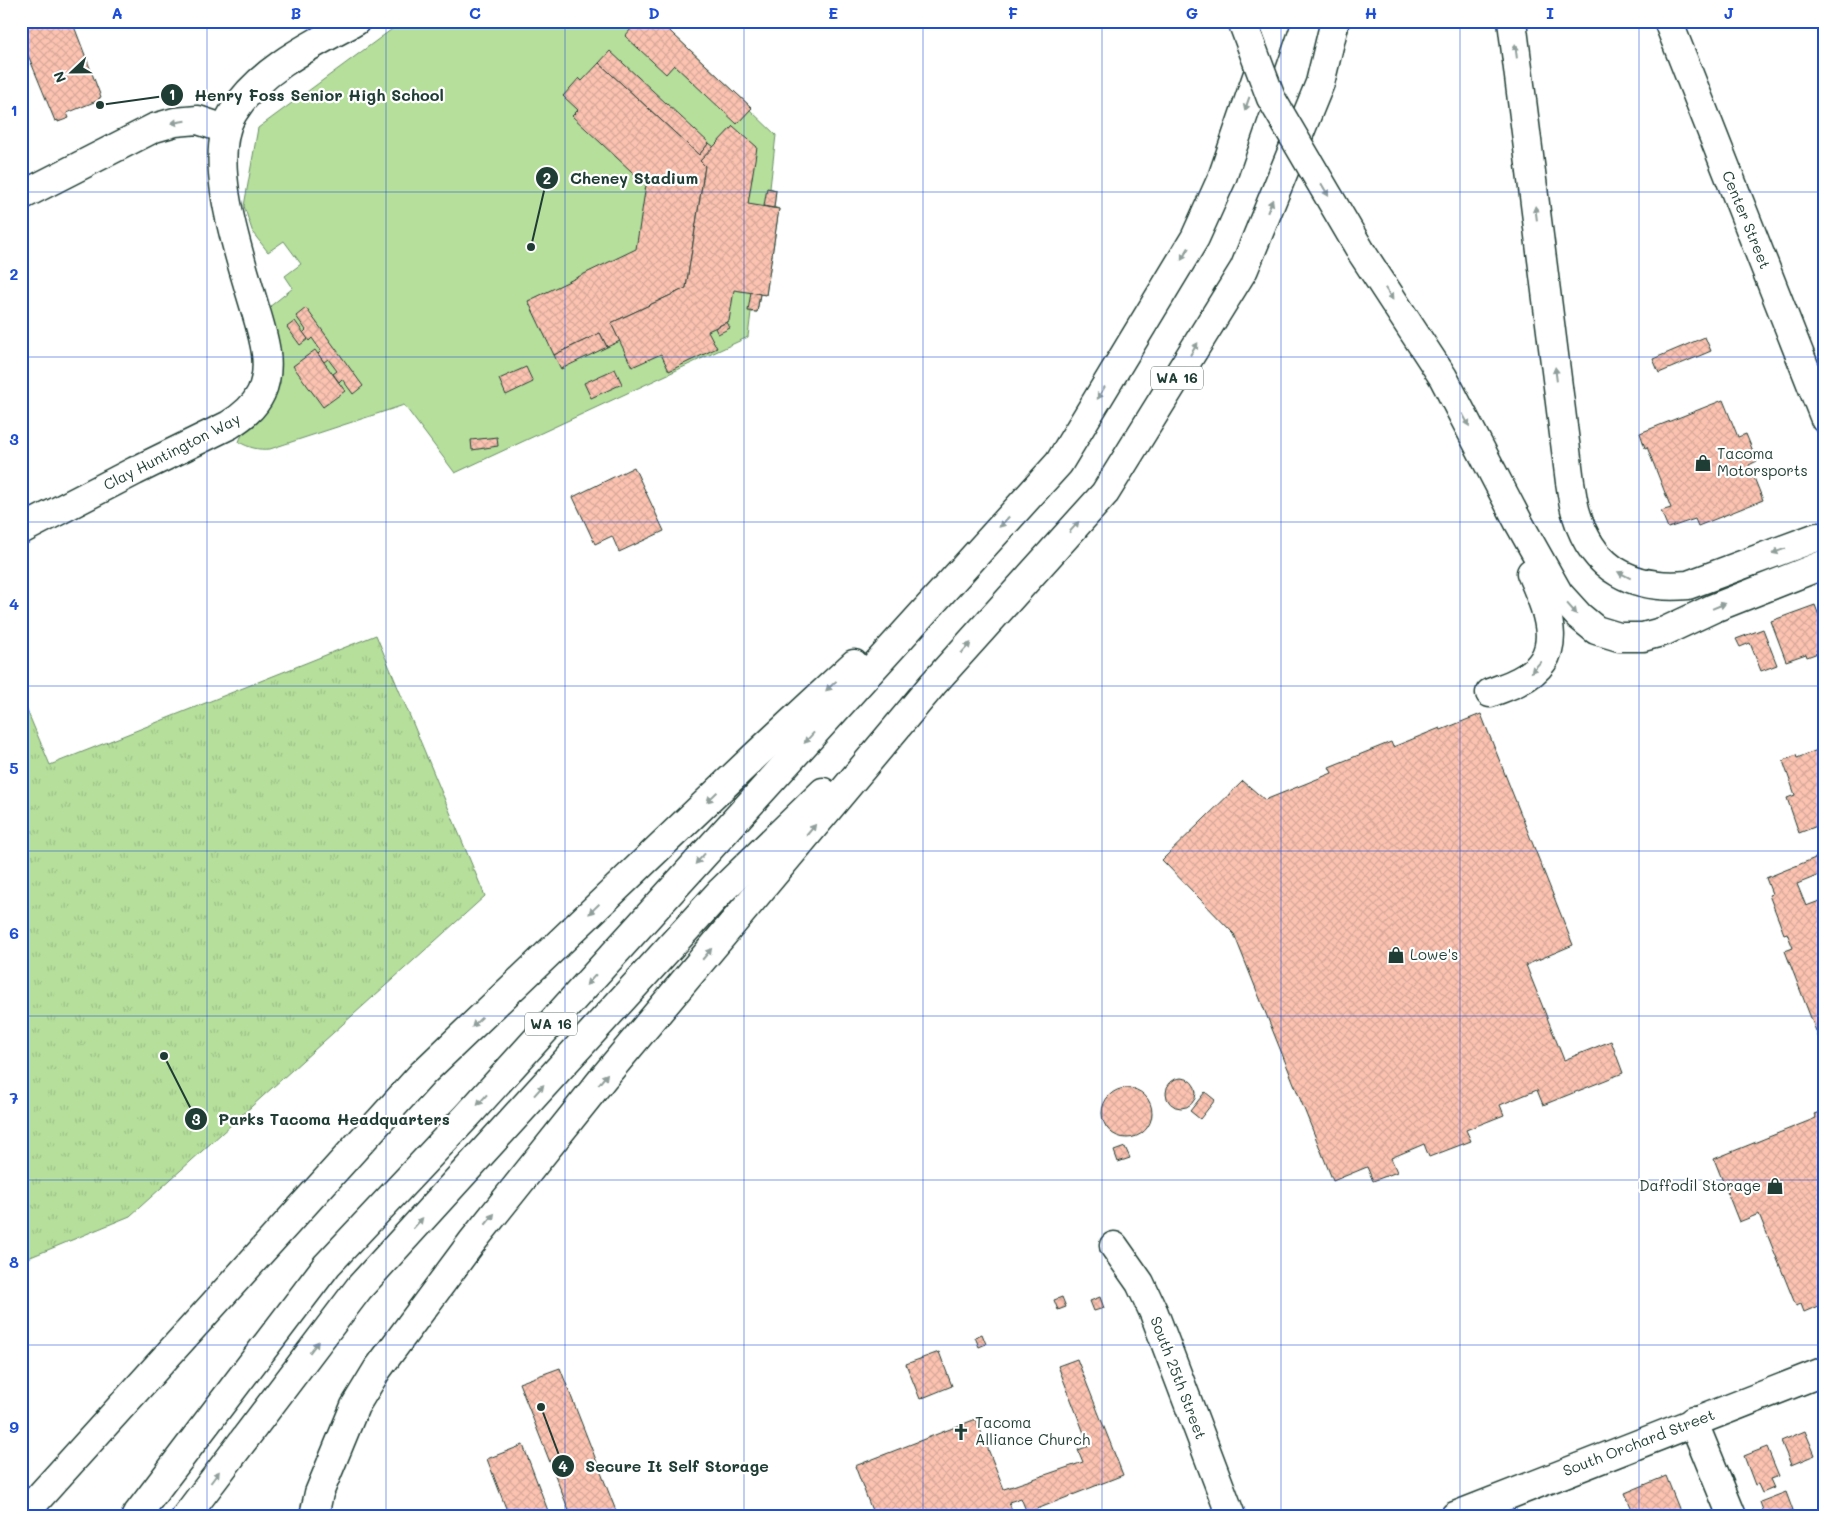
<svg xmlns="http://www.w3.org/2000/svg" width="1846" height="1537" font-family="Mali,sans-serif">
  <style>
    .grass { fill: url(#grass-tufts); stroke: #6a8e68 }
    .pitch { fill: #b6df9b; stroke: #6a8e68 }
    .building { fill: url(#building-cross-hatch); stroke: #1f3d34 }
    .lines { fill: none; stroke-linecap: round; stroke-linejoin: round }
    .minor-casing { stroke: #1f3d34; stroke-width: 31 }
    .major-casing { stroke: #1f3d34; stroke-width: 31 }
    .highway-casing { stroke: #1f3d34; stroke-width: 31 }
    .minor { stroke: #fff; stroke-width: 28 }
    .major { stroke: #fff; stroke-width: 28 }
    .highway { stroke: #fff; stroke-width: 28 }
    .highway-bridge-casing { stroke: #1f3d34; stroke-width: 31; stroke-linecap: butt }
    .highway-bridge { stroke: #fff; stroke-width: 28 }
    .oneway { fill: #8f9e9a }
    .grid { fill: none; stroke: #1d4ed8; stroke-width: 1; stroke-opacity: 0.55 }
    .labels { text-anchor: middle; stroke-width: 4.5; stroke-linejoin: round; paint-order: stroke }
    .shield { fill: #fff; stroke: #627771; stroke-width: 1 }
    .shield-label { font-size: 14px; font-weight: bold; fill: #1f3d34 }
    .street-label { font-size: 15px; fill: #1f3d34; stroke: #fff }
    .poi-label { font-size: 15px; fill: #1f3d34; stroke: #fff; text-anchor: start }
    .leader { fill: none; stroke: #1f3d34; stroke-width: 2 }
    .callout-dot { fill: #1f3d34; stroke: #fff; stroke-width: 2 }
    .mark-label { font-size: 15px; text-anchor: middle; font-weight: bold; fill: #fff }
    .callout-label { font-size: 16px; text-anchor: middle; font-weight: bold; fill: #1f3d34; stroke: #fff; stroke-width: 4.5; stroke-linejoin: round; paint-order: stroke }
    .neatline { fill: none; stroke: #1d4ed8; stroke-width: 2 }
    .grid-label { font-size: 16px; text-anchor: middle; font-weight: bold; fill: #1d4ed8 }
  </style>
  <defs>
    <pattern id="grass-tufts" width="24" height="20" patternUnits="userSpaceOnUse" patternTransform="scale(1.25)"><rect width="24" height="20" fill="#b6df9b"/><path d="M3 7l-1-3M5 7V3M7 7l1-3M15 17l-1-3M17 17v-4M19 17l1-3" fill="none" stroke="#9cc086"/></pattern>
    <pattern id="building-cross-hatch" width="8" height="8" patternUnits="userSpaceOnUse" patternTransform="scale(1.25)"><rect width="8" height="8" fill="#fcc3b1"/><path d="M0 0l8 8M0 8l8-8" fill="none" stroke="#d8a899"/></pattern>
  </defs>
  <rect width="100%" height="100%" fill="#fff"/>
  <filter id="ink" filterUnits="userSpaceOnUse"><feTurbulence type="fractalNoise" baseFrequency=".02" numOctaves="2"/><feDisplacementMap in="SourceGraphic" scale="10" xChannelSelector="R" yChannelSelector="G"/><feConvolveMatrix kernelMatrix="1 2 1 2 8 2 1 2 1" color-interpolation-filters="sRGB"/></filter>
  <g filter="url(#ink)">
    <!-- grass -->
    <path class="grass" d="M376,635L485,896L130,1216L21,1261V696L50,765Z"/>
    <!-- pitch -->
    <path class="pitch" d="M403,21H659L752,108L750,110L776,135L770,188L776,190L774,207L779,209L766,295L760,294L757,312H751L748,337L455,473L404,405L270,449C258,450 250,448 239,442C246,422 254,425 265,411C291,379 278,342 268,308L293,288L285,276L301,264L284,241L268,252L253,233L244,206L258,128Z"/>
    <!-- building -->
    <g class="building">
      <path d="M21,21H72L101,97L99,98V100L67,113L69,118L58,122V120L55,121L21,38Z"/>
      <path d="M638,21H659L752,108L737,124L674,65L666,74L625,36Z"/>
      <path d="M610,51L709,143L699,155L599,63Z"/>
      <path d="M599,63L699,155L709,143L714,147L700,161L705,166L686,288L611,323L620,341L607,347L600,333L554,355L528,301L636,249L646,185L572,116L578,110L563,96L579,78L582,81Z"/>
      <path d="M733,126L757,147L748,204L779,209L766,295L734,290L729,321L708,331L717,348L669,371L661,354L632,367L611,323L686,288L705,166L700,161Z"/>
      <path d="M767,188L776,190L774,208L764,206Z"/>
      <path d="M751,292L760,294L757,312L748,311Z"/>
      <path d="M306,308L363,386L353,394L342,379L339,382L333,374L337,371L328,359L324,362L318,354L321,351L312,338L309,341L303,333L306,330L296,316Z"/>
      <path d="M295,321L308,339L300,345L287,327Z"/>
      <path d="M727,322L730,328L718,334L715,328Z"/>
      <path d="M600,333L607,347L561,369L554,355Z"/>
      <path d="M1705,337L1711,351L1659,373L1653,359Z"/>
      <path d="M315,350L345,391L323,407L293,366Z"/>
      <path d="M526,367L533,382L506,395L499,379Z"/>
      <path d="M615,369L622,384L591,398L584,383Z"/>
      <path d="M1723,400L1738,437L1746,434L1757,461L1749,465L1763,500L1698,526L1695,519L1668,528L1661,511L1671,508L1647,447L1645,448L1640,433Z"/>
      <path d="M497,437L498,446L472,450L471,440Z"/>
      <path d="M634,467L664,531L619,552L612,536L595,544L573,497Z"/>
      <path d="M1815,605L1825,631V646L1816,650L1818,653L1807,657L1806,654L1786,661L1771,621Z"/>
      <path d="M1763,629L1777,665L1761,671L1750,643L1740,647L1736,639Z"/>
      <path d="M1481,714L1573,945L1526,965L1564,1060L1611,1041L1623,1073L1543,1105L1537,1090L1500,1105L1504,1115L1466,1130L1471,1141L1429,1157L1424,1144L1391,1158L1397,1172L1373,1181L1367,1167L1333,1181L1234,934L1162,860L1243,781L1265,800L1332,773L1329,767L1391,742L1393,747L1440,728L1441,730Z"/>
      <path d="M1825,747V823L1799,833L1787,798L1795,795L1783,761L1796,755L1797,758Z"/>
      <path d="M1825,854V882L1822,874L1797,884L1806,906L1825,899V1048L1823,1049L1785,951L1793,948L1787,933L1784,934L1769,895L1772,894L1766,878Z"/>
      <circle cx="1181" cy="1093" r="15"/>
      <circle cx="1127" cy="1113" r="25"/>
      <path d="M1205,1092L1215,1100L1200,1119L1190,1111Z"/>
      <path d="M1825,1110V1303L1804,1312L1801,1304L1796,1306L1759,1214L1739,1222L1714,1159L1816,1118L1814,1114Z"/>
      <path d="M1125,1147L1130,1158L1118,1162L1114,1151Z"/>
      <path d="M1062,1297L1066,1307L1058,1310L1054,1300Z"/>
      <path d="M1100,1297L1104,1308L1094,1311L1090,1301Z"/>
      <path d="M982,1334L986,1344L979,1347L975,1337Z"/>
      <path d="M939,1352L952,1386L920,1399L906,1364Z"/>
      <path d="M1077,1359L1123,1475L1027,1513L1021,1498L1009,1502L1014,1516H874L855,1466L976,1419L1004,1489L1083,1462L1078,1450L1089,1446L1058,1366Z"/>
      <path d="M560,1368L618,1516H571L519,1383Z"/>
      <path d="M1825,1425V1440L1819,1427Z"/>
      <path d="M1805,1431L1815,1455L1791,1465L1781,1441Z"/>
      <path d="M523,1445L550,1516H509L487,1459Z"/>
      <path d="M1767,1447L1779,1476L1770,1479L1774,1488L1762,1493L1758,1484L1755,1485L1744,1456Z"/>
      <path d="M1666,1476L1680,1511L1668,1516H1644L1642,1510L1634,1514L1625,1493Z"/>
      <path d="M1786,1492L1793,1511L1780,1516H1765L1760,1502Z"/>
    </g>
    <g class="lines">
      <!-- minor casing -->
      <g class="minor-casing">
        <g id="minor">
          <path d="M21,196L154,128L175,122L198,120L225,129"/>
          <path d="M21,530L135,471L229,425C242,417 254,408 261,393C274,364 262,333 254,305C240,257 205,158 233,113C259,70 313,44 356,21"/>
          <path d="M1114,1246L1140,1283L1154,1313L1231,1516"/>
          <path d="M1693,1421L1732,1516"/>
        </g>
      </g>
      <!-- major casing -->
      <g class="major-casing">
        <g id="major">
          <path d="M1668,21L1825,419"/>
          <path d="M1455,1516L1825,1371"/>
        </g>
      </g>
      <!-- highway casing -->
      <g class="highway-casing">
        <g id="highway">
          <path d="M1512,21L1570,482C1572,493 1573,505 1577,516C1593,570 1635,590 1688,585L1817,537L1825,538"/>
          <path d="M1362,253L1443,377L1519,523L1559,594L1579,616L1596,630L1619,637H1643L1665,631L1714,608L1825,564"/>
          <path d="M1490,693C1499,689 1510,686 1519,681C1569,656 1547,611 1531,573"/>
          <path d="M22,1516L423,1073L756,755L854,664"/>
          <path d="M136,1516L327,1265L468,1115L1059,463L1195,238L1222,178L1276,21"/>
          <path d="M186,1516L359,1288L721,891L823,792"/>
          <path d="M314,1516L319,1493L355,1406L377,1370L472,1242L604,1077L933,684L1105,493L1244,269L1320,83L1335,21"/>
        </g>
      </g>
      <!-- minor -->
      <use href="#minor" class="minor"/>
      <!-- major -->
      <use href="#major" class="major"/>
      <!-- highway -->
      <use href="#highway" class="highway"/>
      <!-- highway-bridge casing -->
      <g class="highway-bridge-casing">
        <path id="highway-bridge" d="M1242,21L1271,98L1362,253"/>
      </g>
      <!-- highway-bridge -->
      <use href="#highway-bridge" class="highway-bridge"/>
    </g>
    <!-- one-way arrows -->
    <defs><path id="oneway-solid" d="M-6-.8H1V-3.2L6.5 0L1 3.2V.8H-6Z" transform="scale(1.25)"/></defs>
    <g class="oneway">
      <use href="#oneway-solid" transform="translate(1516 51) rotate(-97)"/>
      <use href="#oneway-solid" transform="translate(1247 104) rotate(109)"/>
      <use href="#oneway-solid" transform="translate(178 122) rotate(171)"/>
      <use href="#oneway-solid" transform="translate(1325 190) rotate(60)"/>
      <use href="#oneway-solid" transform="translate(1270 206) rotate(-68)"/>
      <use href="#oneway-solid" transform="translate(1536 213) rotate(-97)"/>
      <use href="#oneway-solid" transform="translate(1185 254) rotate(121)"/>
      <use href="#oneway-solid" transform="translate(1389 294) rotate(57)"/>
      <use href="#oneway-solid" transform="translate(1194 349) rotate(-58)"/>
      <use href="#oneway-solid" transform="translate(1556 374) rotate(-97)"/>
      <use href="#oneway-solid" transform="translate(1101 393) rotate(121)"/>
      <use href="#oneway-solid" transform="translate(1466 420) rotate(62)"/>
      <use href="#oneway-solid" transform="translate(1004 522) rotate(133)"/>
      <use href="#oneway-solid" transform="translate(1074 527) rotate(-48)"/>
      <use href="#oneway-solid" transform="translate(1779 551) rotate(160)"/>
      <use href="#oneway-solid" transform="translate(1624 575) rotate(-153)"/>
      <use href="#oneway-solid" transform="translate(1719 606) rotate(-22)"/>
      <use href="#oneway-solid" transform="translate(1572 609) rotate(49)"/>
      <use href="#oneway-solid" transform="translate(966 648) rotate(-48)"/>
      <use href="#oneway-solid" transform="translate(1536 667) rotate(131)"/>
      <use href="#oneway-solid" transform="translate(831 686) rotate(137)"/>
      <use href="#oneway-solid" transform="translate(809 738) rotate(132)"/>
      <use href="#oneway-solid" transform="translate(712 797) rotate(136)"/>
      <use href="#oneway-solid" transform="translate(811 830) rotate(-50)"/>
      <use href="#oneway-solid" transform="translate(700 859) rotate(132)"/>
      <use href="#oneway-solid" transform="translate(594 909) rotate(136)"/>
      <use href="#oneway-solid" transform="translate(707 954) rotate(-50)"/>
      <use href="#oneway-solid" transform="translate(591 980) rotate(132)"/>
      <use href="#oneway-solid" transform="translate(477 1022) rotate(136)"/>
      <use href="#oneway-solid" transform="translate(603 1079) rotate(-51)"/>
      <use href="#oneway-solid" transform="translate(539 1090) rotate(-48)"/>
      <use href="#oneway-solid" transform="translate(482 1100) rotate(132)"/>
      <use href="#oneway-solid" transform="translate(490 1219) rotate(-51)"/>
      <use href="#oneway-solid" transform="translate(418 1223) rotate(-48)"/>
      <use href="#oneway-solid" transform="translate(314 1347) rotate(-53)"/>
      <use href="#oneway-solid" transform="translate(215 1477) rotate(-53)"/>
    </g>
  </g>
  <!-- grid -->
  <path class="grid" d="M207,21V1516M386,21V1516M565,21V1516M744,21V1516M923,21V1516M1102,21V1516M1281,21V1516M1460,21V1516M1639,21V1516M21,192H1825M21,357H1825M21,522H1825M21,686H1825M21,851H1825M21,1016H1825M21,1180H1825M21,1345H1825"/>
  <!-- icons -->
  <defs>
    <g id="shop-bare" transform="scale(1.35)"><path d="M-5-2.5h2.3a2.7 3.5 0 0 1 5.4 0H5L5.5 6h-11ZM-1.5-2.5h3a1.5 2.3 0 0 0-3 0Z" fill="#1f3d34" stroke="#fff" stroke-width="2.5" paint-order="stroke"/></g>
    <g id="church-bare" transform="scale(1.35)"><path d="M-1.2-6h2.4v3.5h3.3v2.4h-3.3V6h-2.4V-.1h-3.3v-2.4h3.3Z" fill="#1f3d34" stroke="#fff" stroke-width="2.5" paint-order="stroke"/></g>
  </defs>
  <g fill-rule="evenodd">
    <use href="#shop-bare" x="1703" y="463"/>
    <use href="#shop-bare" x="1396" y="955"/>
    <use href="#shop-bare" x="1775" y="1186"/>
    <use href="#church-bare" x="961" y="1432"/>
  </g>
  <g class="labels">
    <!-- shield labels -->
    <g class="shield">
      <rect x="1151" y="366.5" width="52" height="23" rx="4"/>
      <rect x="525" y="1012.5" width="52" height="23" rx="4"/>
    </g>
    <g class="shield-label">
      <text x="1177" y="383">WA 16</text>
      <text x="551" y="1029">WA 16</text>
    </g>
    <!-- street labels -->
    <g class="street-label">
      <text transform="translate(1746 220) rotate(68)" y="5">Center Street</text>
      <text transform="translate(172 452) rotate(-27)" y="5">Clay Huntington Way</text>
      <text transform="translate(1178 1378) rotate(69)" y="5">South 25th Street</text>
      <text transform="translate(1639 1443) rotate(-21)" y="5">South Orchard Street</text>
    </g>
    <!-- poi labels -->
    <g class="poi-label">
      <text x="1717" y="459">Tacoma<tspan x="1717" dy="17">Motorsports</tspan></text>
      <text x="1410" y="960">Lowe's</text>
      <text x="1761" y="1191" text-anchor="end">Daffodil Storage</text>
      <text x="975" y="1428">Tacoma<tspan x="975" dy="17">Alliance Church</tspan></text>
    </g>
  </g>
  <!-- callouts -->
  <path class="leader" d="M100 105L172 95M531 247L547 178M164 1056L196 1119M541 1407L563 1466"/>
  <g class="callout-dot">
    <circle cx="100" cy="105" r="5"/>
    <circle cx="531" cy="247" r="5"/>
    <circle cx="164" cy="1056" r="5"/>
    <circle cx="541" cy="1407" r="5"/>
    <circle cx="172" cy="95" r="12"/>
    <circle cx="547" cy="178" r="12"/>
    <circle cx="196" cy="1119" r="12"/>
    <circle cx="563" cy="1466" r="12"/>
  </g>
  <g class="mark-label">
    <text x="172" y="100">1</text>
    <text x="547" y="184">2</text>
    <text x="196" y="1125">3</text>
    <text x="563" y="1472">4</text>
  </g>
  <g class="callout-label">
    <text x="319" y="101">Henry Foss Senior High School</text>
    <text x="634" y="184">Cheney Stadium</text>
    <text x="334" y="1125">Parks Tacoma Headquarters</text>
    <text x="677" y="1472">Secure It Self Storage</text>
  </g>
  <!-- margin -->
  <rect width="1846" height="1537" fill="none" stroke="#fff" stroke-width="55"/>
  <!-- north arrow -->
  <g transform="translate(72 72) rotate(248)" stroke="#ffffff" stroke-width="4" paint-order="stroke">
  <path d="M0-4L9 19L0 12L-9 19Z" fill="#1f3d34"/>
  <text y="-8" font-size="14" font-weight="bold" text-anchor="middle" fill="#1f3d34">N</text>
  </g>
  <rect x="28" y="28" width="1790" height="1482" class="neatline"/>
  <g class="grid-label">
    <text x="117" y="19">A</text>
    <text x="296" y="19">B</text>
    <text x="475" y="19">C</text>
    <text x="654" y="19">D</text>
    <text x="833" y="19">E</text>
    <text x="1013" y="19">F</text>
    <text x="1192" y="19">G</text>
    <text x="1371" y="19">H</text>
    <text x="1550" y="19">I</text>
    <text x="1729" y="19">J</text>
    <text x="14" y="116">1</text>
    <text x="14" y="280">2</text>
    <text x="14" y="445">3</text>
    <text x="14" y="610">4</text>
    <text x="14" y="774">5</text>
    <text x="14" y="939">6</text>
    <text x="14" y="1104">7</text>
    <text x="14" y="1268">8</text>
    <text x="14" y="1433">9</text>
  </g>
</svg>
